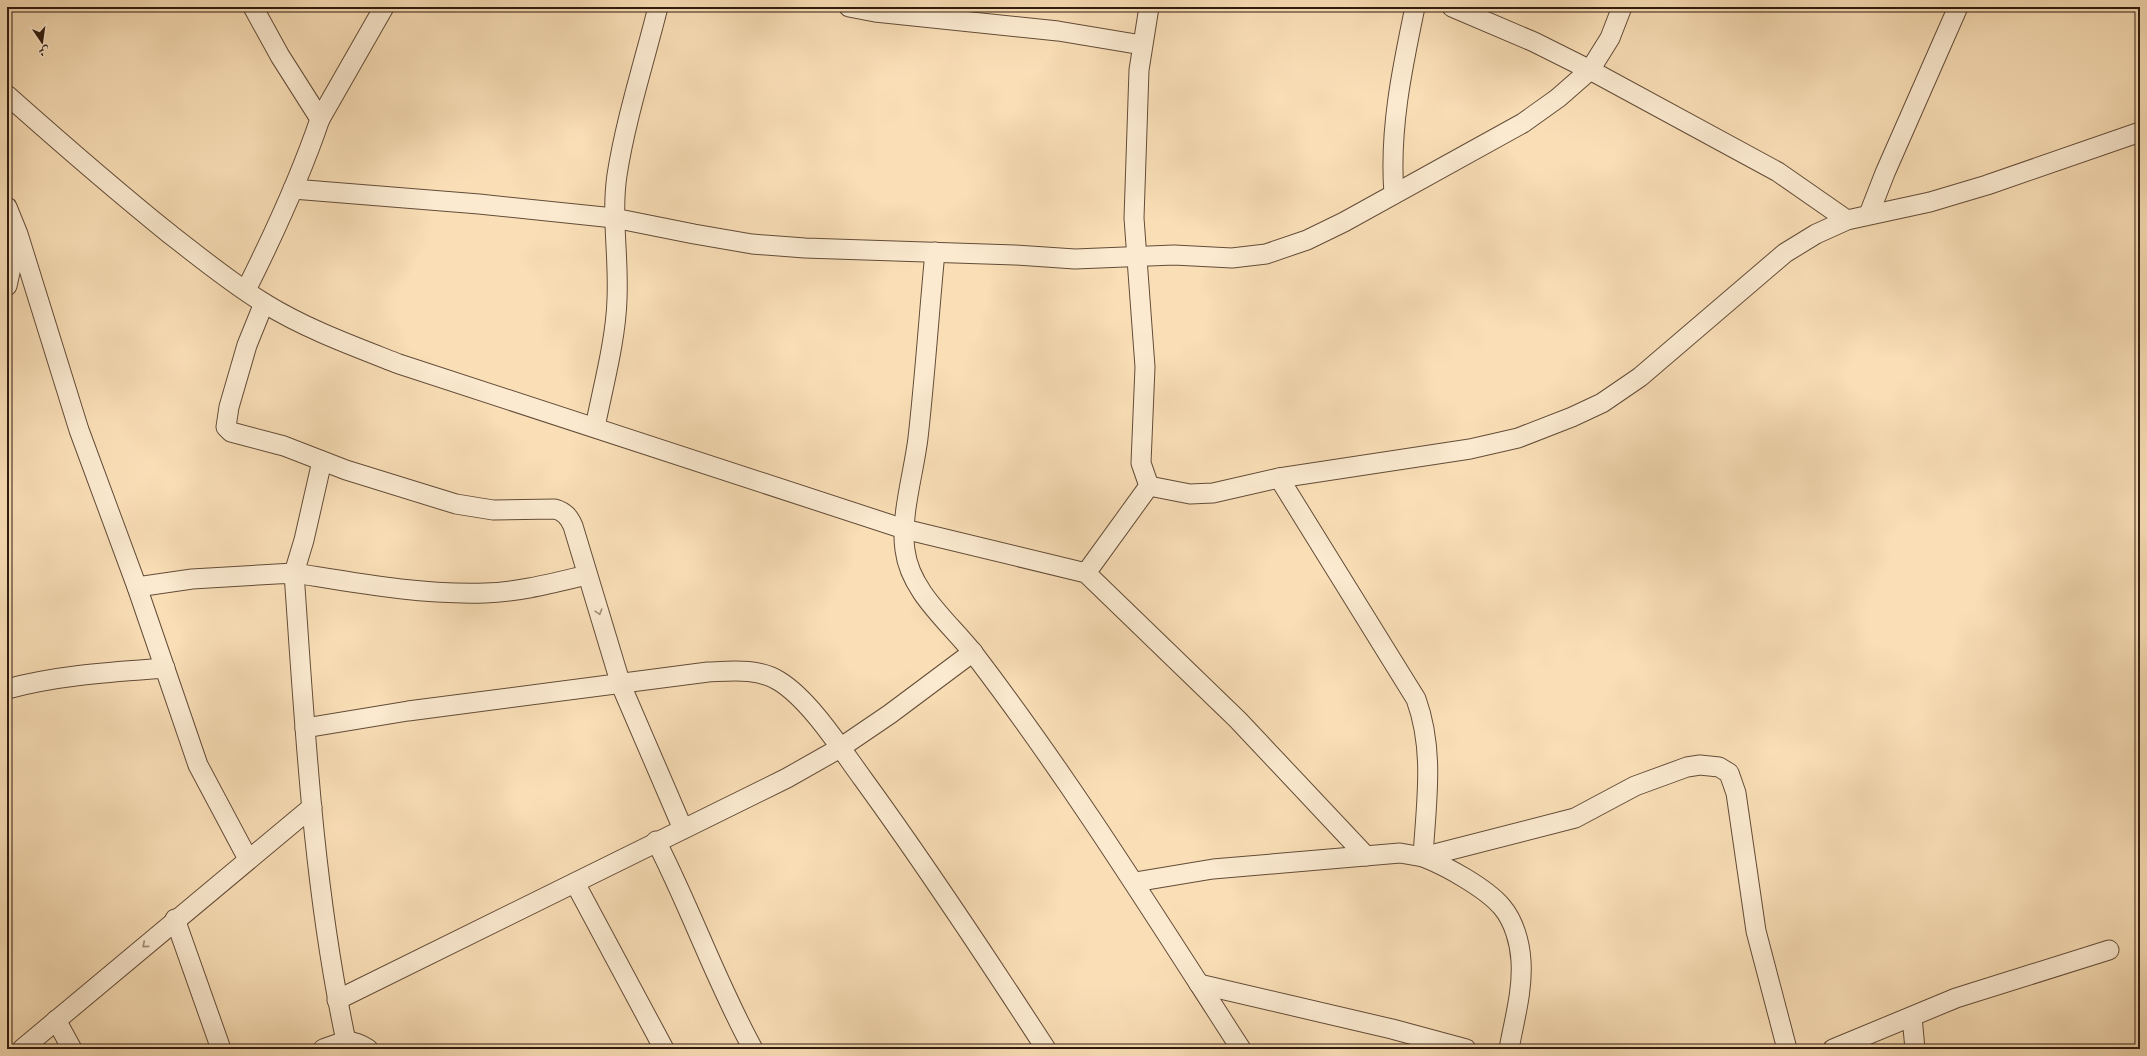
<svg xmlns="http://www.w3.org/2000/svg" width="2147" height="1056" font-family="'Libre Caslon Text',Amiri,serif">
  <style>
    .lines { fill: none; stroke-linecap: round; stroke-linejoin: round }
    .street-casing { stroke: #634c38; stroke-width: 21 }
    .street { stroke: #fbead0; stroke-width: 19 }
    .oneway { stroke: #a08d79 }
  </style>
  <rect width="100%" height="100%" fill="#f9deb6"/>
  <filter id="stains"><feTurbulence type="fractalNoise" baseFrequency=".005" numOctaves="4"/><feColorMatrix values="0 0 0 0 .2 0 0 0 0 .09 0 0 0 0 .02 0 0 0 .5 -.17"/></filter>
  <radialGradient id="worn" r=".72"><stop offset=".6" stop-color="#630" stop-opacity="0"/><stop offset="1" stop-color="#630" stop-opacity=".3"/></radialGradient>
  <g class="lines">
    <!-- street casing -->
    <g class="street-casing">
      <g id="street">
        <path d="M849,7L875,12L1058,31L1142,45"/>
        <path d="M1452,7L1534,42L1590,70L1778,172L1847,220"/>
        <path d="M7,95C61,143 115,190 171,235C201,258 231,283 264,303C306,329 353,346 399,364L904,529L1086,573L1238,720L1366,856"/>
        <path d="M320,119L384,7"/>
        <path d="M293,189L479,204L614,218L694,234L752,244L805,248L1015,255L1075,259L1174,255L1232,258L1266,254L1307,240L1344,222L1523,123L1558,98L1590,70L1610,38L1622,7"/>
        <path d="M1394,194C1389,131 1402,69 1415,7"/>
        <path d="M7,207L18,234L79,430L137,587L198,765L248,859"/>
        <path d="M1869,214L1885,173L1958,7"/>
        <path d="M935,252C929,314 925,376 918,438C914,472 900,517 905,550C910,592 950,623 974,654C1071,781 1155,916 1241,1049"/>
        <path d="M7,286L18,236"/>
        <path d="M246,290C274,234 300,178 320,119L280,56L253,7"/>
        <path d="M264,303L247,345L229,407L226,427L231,432L284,446L346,470L456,504L493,510L555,509C565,512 569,517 573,526L621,685L683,829"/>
        <path d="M595,427C603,387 616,339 617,299C619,257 611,216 617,175C626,118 644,63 658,7"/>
        <path d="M322,461L304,540L294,573C357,583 420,595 485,593C520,592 553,583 587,575"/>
        <path d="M1279,478L1416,699C1435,751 1426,803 1423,857C1446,866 1486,888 1502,907C1514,921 1520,943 1521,961C1523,990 1514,1021 1509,1049"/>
        <path d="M1149,486L1141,463L1145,367L1134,218L1139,70L1149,7"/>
        <path d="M1086,573L1149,486L1190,494L1213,493L1279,478L1470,449L1518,438L1572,417L1602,403L1640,377L1785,253L1816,234L1847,220L1930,202L1987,185L2140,132"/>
        <path d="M137,587L192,579L294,573C305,729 313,887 346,1041"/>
        <path d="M7,689C59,675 112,672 165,668"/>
        <path d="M305,728L408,711L708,672C732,671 758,668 779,681C810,700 841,749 863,779C927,867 987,958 1046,1049"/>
        <path d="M656,841C691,909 716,982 753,1049"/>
        <path d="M1135,882L1213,869L1400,853L1423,857L1575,818L1635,786L1687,767L1700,765L1719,767L1729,773L1736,793L1756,931L1787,1049"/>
        <path d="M575,883L664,1049"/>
        <path d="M175,919L221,1049"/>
        <path d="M1199,984L1392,1029L1466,1049"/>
        <path d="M337,1000L787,778L840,748L890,714L973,652"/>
        <path d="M1912,1017L1915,1049"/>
        <path d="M56,1020L72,1049"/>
        <path d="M22,1049L312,807"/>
        <path d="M323,1049C342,1042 350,1037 368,1049"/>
        <path d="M1833,1049L1956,998L2109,950"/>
      </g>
    </g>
    <!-- street -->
    <use href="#street" class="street"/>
  </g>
  <!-- one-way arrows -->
  <defs><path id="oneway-chevron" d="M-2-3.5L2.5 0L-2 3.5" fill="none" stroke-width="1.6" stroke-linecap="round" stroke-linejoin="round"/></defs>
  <g class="oneway">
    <use href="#oneway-chevron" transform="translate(599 612) rotate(73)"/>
    <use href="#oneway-chevron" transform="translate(145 945) rotate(140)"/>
  </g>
  <!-- margin -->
  <rect width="2147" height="1056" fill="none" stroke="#f9deb6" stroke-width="24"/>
  <rect x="8" y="8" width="2131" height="1040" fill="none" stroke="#311b0e" stroke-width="2"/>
  <rect x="12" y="12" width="2123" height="1032" fill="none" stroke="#311b0e"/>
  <!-- north arrow -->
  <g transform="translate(42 42) rotate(167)" stroke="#fbead0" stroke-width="3" paint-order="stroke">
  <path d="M0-3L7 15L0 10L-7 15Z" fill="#311b0e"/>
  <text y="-6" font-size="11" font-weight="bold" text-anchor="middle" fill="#311b0e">ش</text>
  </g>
  <rect width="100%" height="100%" filter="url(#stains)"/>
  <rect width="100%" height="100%" fill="url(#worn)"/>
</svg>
